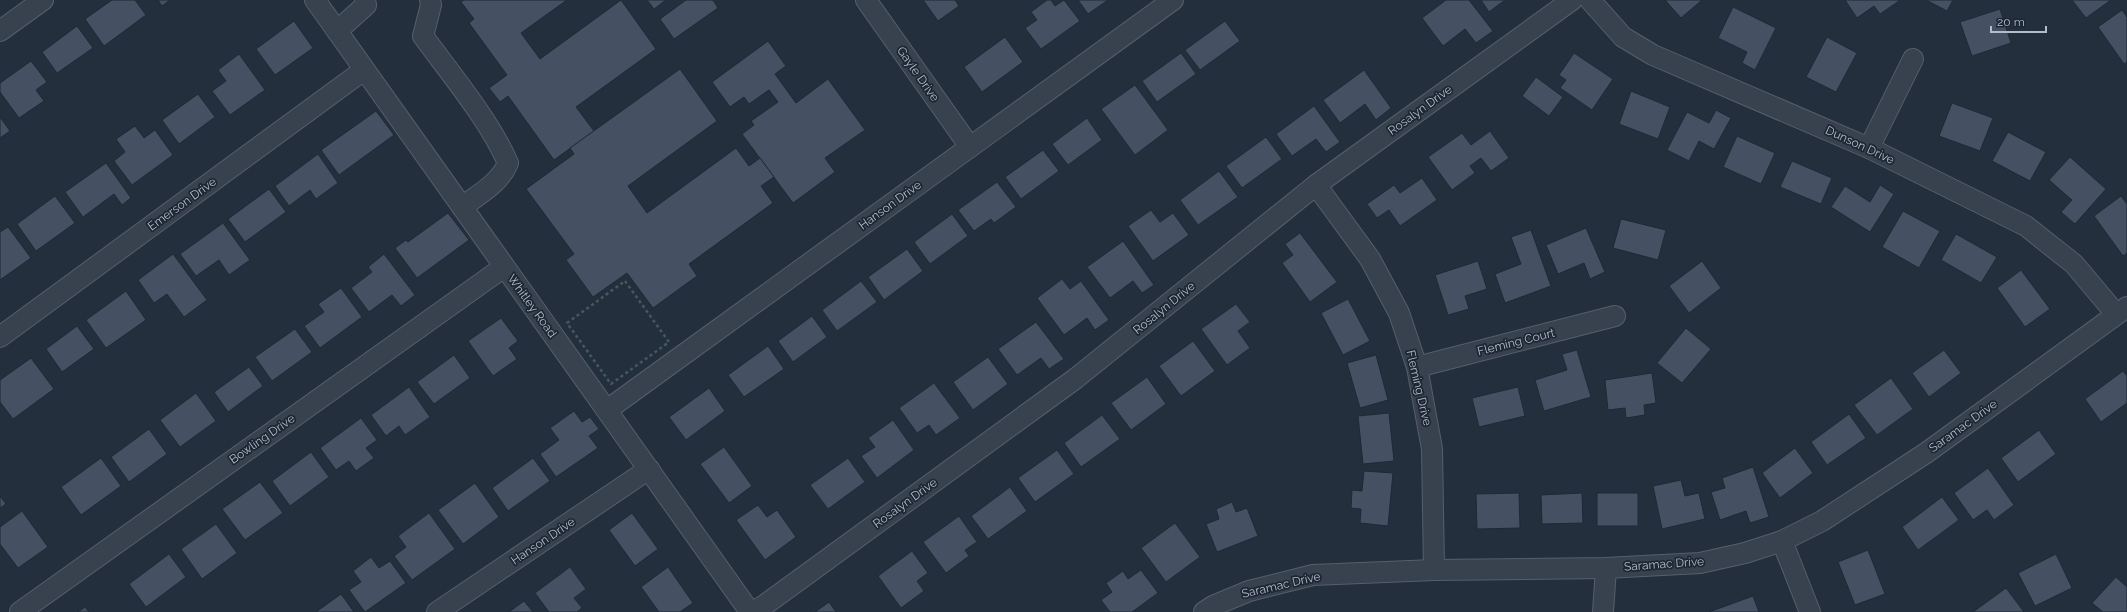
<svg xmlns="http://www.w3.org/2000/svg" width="2127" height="612" font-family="Raleway,sans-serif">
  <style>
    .building { fill: #455162; stroke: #1f2835 }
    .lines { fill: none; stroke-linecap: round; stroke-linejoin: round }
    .minor-casing { stroke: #565f6c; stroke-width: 22 }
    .path { stroke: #44595c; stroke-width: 2.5; stroke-dasharray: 3 3; stroke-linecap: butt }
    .minor { stroke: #38414e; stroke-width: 20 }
    .labels { text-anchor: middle; stroke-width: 3.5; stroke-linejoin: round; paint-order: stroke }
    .street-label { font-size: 12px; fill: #b4bcc9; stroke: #1d2633 }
  </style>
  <rect width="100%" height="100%" fill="#242f3e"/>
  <!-- building -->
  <g class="building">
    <path d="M112,0H135L146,15L104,46L85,19Z"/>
    <path d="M158,0H170L162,6Z"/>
    <path d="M464,0H567L521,33L540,59L621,0L656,49L576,107L594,131L554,160L508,96L500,102L489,88L507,75L469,23L474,19L461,2Z"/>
    <path d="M647,0H666L654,9Z"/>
    <path d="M686,0H713L718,8L674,39L660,19Z"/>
    <path d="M923,0H955L959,6L938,21Z"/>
    <path d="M1047,0H1051L1055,6L1064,0L1080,21L1041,49L1025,28L1037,20L1031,12Z"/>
    <path d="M1078,0H1108L1088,14Z"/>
    <path d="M1446,0H1469L1493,31L1476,43L1465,29L1443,46L1422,18Z"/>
    <path d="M1481,0H1505L1489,12Z"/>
    <path d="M1665,0H1702L1681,18Z"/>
    <path d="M1845,0H1898L1899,1L1880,14L1874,6L1857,18Z"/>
    <path d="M1926,0H1953L1947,11Z"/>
    <path d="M2072,0H2111L2086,18Z"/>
    <path d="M1733,7L1776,28L1755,70L1742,63L1747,52L1718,38Z"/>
    <path d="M2000,9L2011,43L1972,56L1960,22Z"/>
    <path d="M2122,10L2127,17V62L2124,64L2098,27Z"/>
    <path d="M294,21L313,48L275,75L256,49Z"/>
    <path d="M1225,21L1240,41L1200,70L1185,50Z"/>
    <path d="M77,26L93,48L57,73L42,52Z"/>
    <path d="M1005,37L1023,62L982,92L964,67Z"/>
    <path d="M1827,37L1857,53L1836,92L1806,77Z"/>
    <path d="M768,41L786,66L775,74L796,103L828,79L865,130L825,158L835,172L793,203L742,134L754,125L751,121L778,102L769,90L749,104L744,97L730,107L712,82Z"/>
    <path d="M1181,53L1196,74L1157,102L1142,81Z"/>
    <path d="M1574,53L1613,79L1592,110L1560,88L1566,80L1559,75Z"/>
    <path d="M239,54L265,90L230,115L212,91L226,81L218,70Z"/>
    <path d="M31,61L47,82L36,90L44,101L19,118L0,92V83Z"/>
    <path d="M680,69L717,121L628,186L647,213L736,148L749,166L760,158L774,177L761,186L773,203L689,264L697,276L653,308L627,273L593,297L566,260L574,254L526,189L574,154L570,148Z"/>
    <path d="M1364,70L1391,108L1376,120L1365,104L1340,123L1323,100Z"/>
    <path d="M1536,77L1563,97L1549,116L1522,96Z"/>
    <path d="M1135,85L1168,130L1135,155L1101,109Z"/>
    <path d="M1631,91L1670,107L1658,139L1619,124Z"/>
    <path d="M198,94L215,117L179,144L162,120Z"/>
    <path d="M1952,103L1993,118L1980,151L1939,136Z"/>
    <path d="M1314,106L1340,142L1326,152L1316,139L1292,156L1276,134Z"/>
    <path d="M1716,110L1731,118L1714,149L1699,141L1689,161L1667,150L1687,112L1709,123Z"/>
    <path d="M376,111L394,135L339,175L321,150Z"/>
    <path d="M0,117L10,131L0,138Z"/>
    <path d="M1087,118L1102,140L1068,165L1052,144Z"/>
    <path d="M135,126L144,138L155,130L173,155L132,185L114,161L125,152L116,139Z"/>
    <path d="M1490,131L1509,158L1491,171L1481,158L1470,166L1475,173L1452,190L1428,157L1462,133L1471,145Z"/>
    <path d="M2008,132L2046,152L2030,181L1992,161Z"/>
    <path d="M1737,136L1775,153L1761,184L1723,167Z"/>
    <path d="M1266,137L1282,159L1242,188L1226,166Z"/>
    <path d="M1043,150L1059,171L1021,199L1005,177Z"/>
    <path d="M318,154L338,183L316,199L310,190L289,206L275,186Z"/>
    <path d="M2070,157L2106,189L2075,224L2061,212L2072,200L2049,180Z"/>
    <path d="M1792,161L1832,178L1821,204L1780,187Z"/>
    <path d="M106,163L131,198L122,205L114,194L83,217L65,192Z"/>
    <path d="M1219,171L1238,197L1198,225L1180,200Z"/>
    <path d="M1422,178L1437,200L1400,226L1389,210L1377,218L1367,204L1394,185L1400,193Z"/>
    <path d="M997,182L1016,207L994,223L991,219L974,231L958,210Z"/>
    <path d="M1880,185L1894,194L1870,232L1831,207L1845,186L1870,202Z"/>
    <path d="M269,189L286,212L245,242L228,219Z"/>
    <path d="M55,196L75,223L36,251L17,224Z"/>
    <path d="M2121,196L2127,204V253L2123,256L2094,216Z"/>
    <path d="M1151,210L1160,222L1173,213L1189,235L1153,261L1128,226Z"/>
    <path d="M1903,211L1940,231L1919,268L1882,247Z"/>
    <path d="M448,213L469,240L417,278L395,248L406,240L408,242Z"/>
    <path d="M952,214L968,236L930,264L914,242Z"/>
    <path d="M1621,219L1666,230L1658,260L1613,248Z"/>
    <path d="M223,223L250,260L229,275L219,260L196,276L180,254Z"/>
    <path d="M8,227L31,258L0,280V232Z"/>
    <path d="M1586,228L1605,272L1590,279L1584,263L1558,274L1546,245Z"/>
    <path d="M1531,230L1551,286L1505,303L1495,274L1521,264L1511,237Z"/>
    <path d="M1300,233L1337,282L1310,302L1282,263L1293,255L1285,244Z"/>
    <path d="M1956,234L1997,257L1981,283L1941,260Z"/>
    <path d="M1123,241L1154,285L1142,293L1133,281L1110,298L1087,267Z"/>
    <path d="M907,249L923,271L884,300L868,277Z"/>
    <path d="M173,254L207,300L184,317L167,294L154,303L138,280Z"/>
    <path d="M384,254L415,295L401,306L392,295L369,312L351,288L372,272L368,267Z"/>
    <path d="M1478,261L1487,289L1465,296L1469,309L1448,315L1435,275Z"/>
    <path d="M1702,261L1721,288L1689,313L1669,286Z"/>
    <path d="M2021,270L2050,309L2025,327L1997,288Z"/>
    <path d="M1062,279L1070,289L1081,281L1109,320L1095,330L1087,318L1064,335L1037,298Z"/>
    <path d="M861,281L877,302L837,331L822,310Z"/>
    <path d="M341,288L362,317L320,348L304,326L324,312L318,304Z"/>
    <path d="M126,291L146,320L106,348L86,320Z"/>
    <path d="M1348,299L1370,341L1343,355L1321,313Z"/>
    <path d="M1236,304L1250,322L1238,331L1250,348L1227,365L1201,329Z"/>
    <path d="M812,316L827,337L793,362L778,341Z"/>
    <path d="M501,318L518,341L509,348L517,359L493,376L468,341Z"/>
    <path d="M1036,322L1064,359L1049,369L1041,358L1017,375L998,349Z"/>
    <path d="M77,326L94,349L62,372L46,349Z"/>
    <path d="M1686,328L1711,349L1682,383L1657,363Z"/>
    <path d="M295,329L312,352L272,381L255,357Z"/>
    <path d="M1193,341L1215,371L1181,396L1159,366Z"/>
    <path d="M768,346L784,369L744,397L728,375Z"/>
    <path d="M1577,350L1591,397L1544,411L1535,380L1567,370L1562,354Z"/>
    <path d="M1944,350L1961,373L1929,397L1912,373Z"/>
    <path d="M454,355L470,378L434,404L417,382Z"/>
    <path d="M1376,355L1388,400L1360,408L1347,363Z"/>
    <path d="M988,357L1008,384L973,410L953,382Z"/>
    <path d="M31,358L54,389L13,419L0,402V380Z"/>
    <path d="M249,367L263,386L228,412L214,392Z"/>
    <path d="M2123,371L2127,376V403L2101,422L2085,399Z"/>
    <path d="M1652,373L1656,403L1644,405L1645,415L1626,418L1625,408L1608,410L1605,380Z"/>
    <path d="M1147,377L1166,404L1131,430L1111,403Z"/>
    <path d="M1891,378L1913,409L1877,435L1854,405Z"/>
    <path d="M934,383L960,418L936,435L929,425L917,433L899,408Z"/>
    <path d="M409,387L430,417L405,435L399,426L386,436L371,415Z"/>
    <path d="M1518,387L1525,416L1479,427L1472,398Z"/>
    <path d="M709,388L725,411L686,440L669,417Z"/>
    <path d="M196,393L216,421L180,447L160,420Z"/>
    <path d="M574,411L582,422L590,417L599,429L589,436L598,448L556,477L540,454L559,440L550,428Z"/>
    <path d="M1389,413L1394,461L1363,464L1358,416Z"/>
    <path d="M1849,414L1866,438L1827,465L1811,442Z"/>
    <path d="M1102,415L1120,439L1081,467L1064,443Z"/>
    <path d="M361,418L377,440L366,448L374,458L356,471L349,461L336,470L320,448Z"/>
    <path d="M893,420L914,450L877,478L861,456L875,447L868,438Z"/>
    <path d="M149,429L167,454L129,482L111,457Z"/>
    <path d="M2039,430L2056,454L2018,482L2001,458Z"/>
    <path d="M724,447L752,486L729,503L700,464Z"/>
    <path d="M1795,448L1813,473L1780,498L1762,473Z"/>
    <path d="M1057,450L1074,474L1035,502L1018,478Z"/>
    <path d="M311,452L329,477L290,506L272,481Z"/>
    <path d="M101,458L121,486L81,515L61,487Z"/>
    <path d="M533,458L550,481L508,511L492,488Z"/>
    <path d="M848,458L865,482L828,509L810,485Z"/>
    <path d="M1753,467L1769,517L1750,523L1746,511L1720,520L1711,492L1725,488L1722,478Z"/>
    <path d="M1988,468L2014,505L1994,520L1987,510L1973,520L1954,493Z"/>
    <path d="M1364,471L1393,473L1388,526L1360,523L1361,509L1351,508L1352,490L1362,491Z"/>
    <path d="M1681,480L1685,496L1699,493L1705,519L1662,529L1653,486Z"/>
    <path d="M260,482L283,513L245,540L222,509Z"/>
    <path d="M475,483L499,517L463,544L438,510Z"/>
    <path d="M1010,487L1027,511L988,539L971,516Z"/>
    <path d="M1519,493L1520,528L1477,529L1476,494Z"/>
    <path d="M1582,493L1583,523L1542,524L1541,495Z"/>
    <rect x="1597" y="493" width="41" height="33"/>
    <path d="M0,496L6,504L0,508Z"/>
    <path d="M1942,497L1959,520L1918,550L1902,527Z"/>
    <path d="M1232,502L1236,512L1247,508L1258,536L1217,552L1206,524L1219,519L1216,509Z"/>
    <path d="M758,505L767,517L777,510L796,537L765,560L736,520Z"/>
    <path d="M22,511L48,547L18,568L0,544V527Z"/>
    <path d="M429,513L455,549L412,580L394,556L406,547L398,536Z"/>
    <path d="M632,513L658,549L635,566L609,530Z"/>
    <path d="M959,516L977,542L965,550L969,556L946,573L923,542Z"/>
    <path d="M1175,523L1200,557L1166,582L1141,548Z"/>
    <path d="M216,524L237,553L202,579L181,549Z"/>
    <path d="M1868,550L1885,594L1855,605L1838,562Z"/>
    <path d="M912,551L928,573L917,581L924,591L901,608L878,576Z"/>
    <path d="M169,554L186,577L146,607L129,584Z"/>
    <path d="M2056,554L2072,588L2035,606L2018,573Z"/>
    <path d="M371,557L379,568L390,561L406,583L365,612L349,590L361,582L353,571Z"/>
    <path d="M570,567L586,589L574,598L582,608L577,612H549L535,593Z"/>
    <path d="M668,567L693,603L680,612H659L641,587Z"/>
    <path d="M1141,570L1158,593L1132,612H1110L1101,600L1112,592L1106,583L1123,571L1128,579Z"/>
    <path d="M2116,577L2127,587V612H2103L2092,603Z"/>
    <path d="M2006,588L2024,612H1973Z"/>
    <path d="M341,594L354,612H316Z"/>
    <path d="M1753,596L1759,612H1709Z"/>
    <path d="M524,601L533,612H509Z"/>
    <path d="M829,602L836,612H815Z"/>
    <path d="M85,607L89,612H78Z"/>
  </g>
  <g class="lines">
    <!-- minor casing -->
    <g class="minor-casing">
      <g id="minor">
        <path d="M315,0L750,612"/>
        <path d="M430,0L431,5L423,36C450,73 490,121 508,163C500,183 479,194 462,207"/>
        <path d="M866,0L970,147"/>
        <path d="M1590,0L1623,37L1653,55L1869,148L2026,226L2074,264L2116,314"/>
        <path d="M0,31L43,0"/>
        <path d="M337,31L366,5L365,0"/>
        <path d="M1869,148L1913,59"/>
        <path d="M1316,185L1370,259L1399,313L1417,367L1432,449L1434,570"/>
        <path d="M0,337L364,70"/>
        <path d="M1417,367L1615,316"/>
        <path d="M607,410L1173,0"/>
        <path d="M1782,541L1810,612"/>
        <path d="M20,612L504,267"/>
        <path d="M437,612L649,469"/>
        <path d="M753,612L766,604L1075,379L1316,185L1572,0"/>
        <path d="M1204,612L1213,606L1249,591L1313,575L1434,570L1606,568L1700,563L1745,553L1782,541L1822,521L1926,453L2127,307"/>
        <path d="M1603,612L1606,568"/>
      </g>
    </g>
    <!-- path -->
    <path class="path" d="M625,281L669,342L611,384L567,323Z"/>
    <!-- minor -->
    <use href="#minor" class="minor"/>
  </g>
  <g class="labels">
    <!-- street labels -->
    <g class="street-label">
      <text transform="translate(918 74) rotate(55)" y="4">Gayle Drive</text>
      <text transform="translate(1420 110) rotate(-36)" y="4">Rosalyn Drive</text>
      <text transform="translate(1860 145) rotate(25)" y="4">Dunson Drive</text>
      <text transform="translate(182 204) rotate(-36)" y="4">Emerson Drive</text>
      <text transform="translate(890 205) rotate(-36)" y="4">Hanson Drive</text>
      <text transform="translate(532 306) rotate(54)" y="4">Whitley Road</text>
      <text transform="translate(1164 308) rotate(-39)" y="4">Rosalyn Drive</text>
      <text transform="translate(1516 342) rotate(-14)" y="4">Fleming Court</text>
      <text transform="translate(1419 388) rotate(77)" y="4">Fleming Drive</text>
      <text transform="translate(1963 426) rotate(-36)" y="4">Saramac Drive</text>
      <text transform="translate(262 439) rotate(-35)" y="4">Bowling Drive</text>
      <text transform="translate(905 503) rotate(-36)" y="4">Rosalyn Drive</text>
      <text transform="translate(543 541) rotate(-34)" y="4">Hanson Drive</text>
      <text transform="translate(1664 564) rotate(-4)" y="4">Saramac Drive</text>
      <text transform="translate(1281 585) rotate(-13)" y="4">Saramac Drive</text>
    </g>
  </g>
  <!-- scale -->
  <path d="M1991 26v6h55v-6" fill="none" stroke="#b4bcc9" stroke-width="2"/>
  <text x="1997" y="26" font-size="12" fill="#b4bcc9" stroke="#1d2633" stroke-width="3" paint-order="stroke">20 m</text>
</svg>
